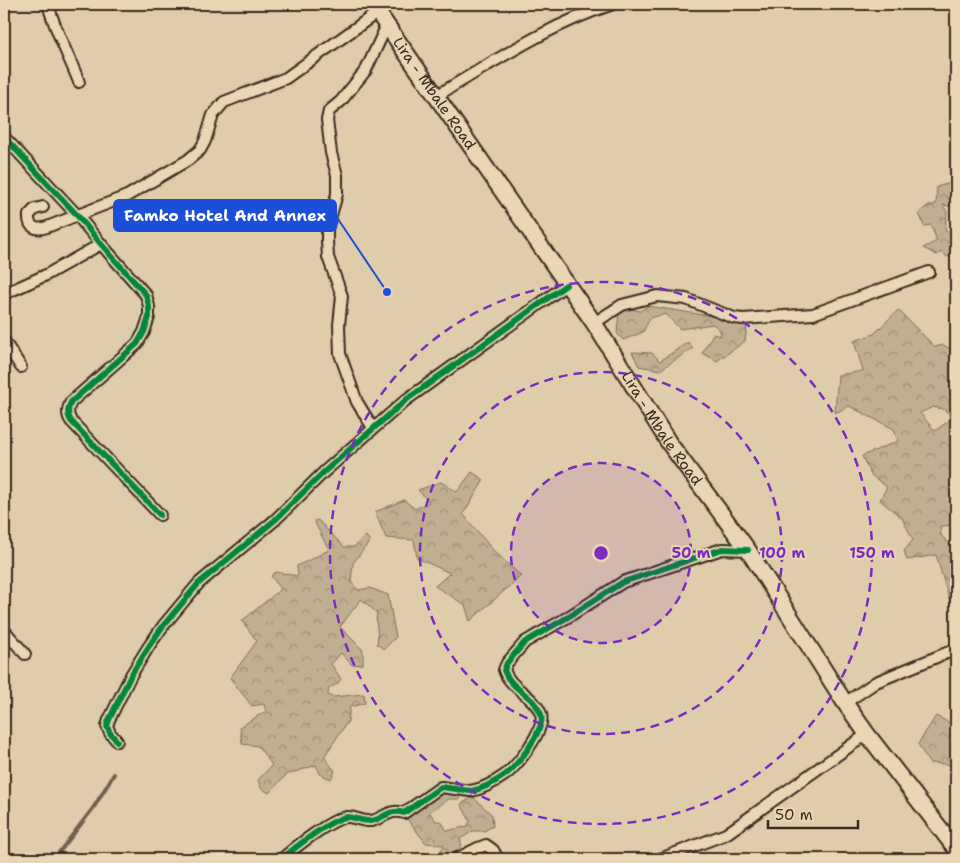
<svg xmlns="http://www.w3.org/2000/svg" width="960" height="863" font-family="'Shantell Sans',sans-serif">
  <style>
    .forest { fill: url(#forest-crowns); stroke: #7e6c58; fill-rule: evenodd }
    .lines { fill: none; stroke-linecap: round; stroke-linejoin: round }
    .stream { stroke: #72614d; stroke-width: 4 }
    .minor-casing { stroke: #3b2a1e; stroke-width: 14 }
    .primary-casing { stroke: #3b2a1e; stroke-width: 19 }
    .minor { stroke: #e9d6b4; stroke-width: 10 }
    .primary { stroke: #e9d6b4; stroke-width: 15 }
    .cycleway-casing { stroke: #e9d6b4; stroke-width: 9 }
    .cycleway { stroke: #00873e; stroke-width: 6 }
    .ring { fill: none; stroke: #7b2cbf; stroke-width: 2.5; stroke-dasharray: 9 6 }
    .labels { text-anchor: middle; stroke-width: 4; stroke-linejoin: round; paint-order: stroke }
    .street-label { font-size: 15px; fill: #3b2a1e; stroke: #e9d6b4 }
    .centre { fill: #7b2cbf; stroke: #e9d6b4; stroke-width: 2.5 }
    .ring-label { font-size: 15px; text-anchor: middle; font-weight: bold; fill: #7b2cbf; stroke: #e9d6b4; stroke-width: 4; stroke-linejoin: round; paint-order: stroke }
    .leader { fill: none; stroke: #1d4ed8; stroke-width: 2 }
    .callout-dot { fill: #1d4ed8; stroke: #e9d6b4; stroke-width: 2 }
    .callout { fill: #1d4ed8; stroke: #1d4ed8; stroke-width: 2 }
    .callout-label { font-size: 16px; text-anchor: middle; font-weight: bold; fill: #fff }
  </style>
  <defs>
    <pattern id="forest-crowns" width="20" height="18" patternUnits="userSpaceOnUse" patternTransform="scale(1.25)"><rect width="20" height="18" fill="#c0ae91"/><path d="M2 6a3 3 0 1 1 6 0M12 15a3 3 0 1 1 6 0" fill="none" stroke="#9d8e76"/></pattern>
  </defs>
  <rect width="100%" height="100%" fill="#deccab"/>
  <filter id="ink" filterUnits="userSpaceOnUse"><feTurbulence type="fractalNoise" baseFrequency=".02" numOctaves="2"/><feDisplacementMap in="SourceGraphic" scale="10" xChannelSelector="R" yChannelSelector="G"/><feConvolveMatrix kernelMatrix="1 2 1 2 8 2 1 2 1" color-interpolation-filters="sRGB"/></filter>
  <g filter="url(#ink)">
    <!-- forest -->
    <g class="forest">
      <path d="M952,182L956,184V204L949,206L943,205L947,212L945,231L953,233L956,231V252L951,256L947,257L942,252L937,255L923,248L937,241L931,225L924,226L919,213L926,207L936,204L937,187Z"/>
      <path d="M648,306L722,318L747,325L745,341L717,361L702,353L713,334L721,336L720,330L713,324L680,329L666,314L650,318L643,332L623,340L617,333L619,312L626,308L640,311Z"/>
      <path d="M898,310L935,347L943,345L956,352V525L940,526L941,535L956,552V610L950,602L936,555L907,560L904,551L913,540L902,518L880,500L887,487L871,475L862,456L898,441L894,429L849,406L835,413L838,375L863,371L854,341L874,334ZM933,407L943,409L954,417L935,431L920,413Z"/>
      <path d="M688,342L693,348L660,370L639,366L632,352L652,353L660,361Z"/>
      <path d="M472,472L484,480L463,514L492,549L521,576L470,621L465,605L435,586L450,573L417,558L414,540L386,538L375,512L404,500L415,509L429,502L418,490L441,482L457,492Z"/>
      <path d="M318,520L344,547H354L366,536L370,541L353,563L351,582L358,590L370,588L388,595L396,637L384,649L377,644C379,633 375,624 377,613L361,599L340,627L363,650V664L352,665L341,653L331,664L341,679L337,684L329,688L328,695L333,697L364,694L365,703L350,707L348,721L324,757L335,771L331,779L321,775L316,765L286,775L269,793L261,788L258,780L272,765L258,746L242,744L240,727L266,711L264,704L252,706L230,678L257,641L242,621L281,589L271,576L276,572L298,576L297,566L329,550L314,521Z"/>
      <path d="M936,716L956,726V765L929,763L918,744Z"/>
      <path d="M444,789L461,793L459,799H449L429,812L436,821H441L447,831L468,826L470,821L461,804L473,797L492,815L493,826L484,831H473L460,839L462,846L448,858L440,853L444,845L426,843L407,819Z"/>
    </g>
    <g class="lines">
      <!-- stream -->
      <path class="stream" d="M54,859L94,807L114,774"/>
      <!-- minor casing -->
      <g class="minor-casing">
        <g id="minor">
          <path d="M48,4C55,31 69,56 79,82"/>
          <path d="M436,96C494,62 548,25 613,4"/>
          <path d="M4,137L77,215L101,244L146,295L149,306V317L144,332L137,344L71,402C67,409 67,415 71,421L160,515"/>
          <path d="M43,207L35,209L29,215C28,227 36,231 47,227L127,196L188,160L200,150L205,141L213,115L224,102L286,78L378,12"/>
          <path d="M4,294L46,275L101,244"/>
          <path d="M594,323L622,305L657,296L686,299L734,318L743,319L813,314L929,272"/>
          <path d="M4,341L21,367"/>
          <path d="M373,428L357,402L340,354L339,325L342,296L328,257L327,241V229L337,194V175L331,153L327,120L329,111L341,101L366,70L387,25"/>
          <path d="M4,630L25,654"/>
          <path d="M845,703L876,682L956,649"/>
          <path d="M117,741L110,733L107,726L109,720L131,675L149,646L163,626L199,583L275,520L325,471L406,400L566,285"/>
          <path d="M282,859C293,849 333,817 348,817C355,817 363,822 371,821C383,819 390,808 404,813L441,787L471,791C483,789 495,782 505,775C517,766 546,729 541,714C534,695 510,689 504,670L507,663L525,642L568,617L623,582L722,549L748,550"/>
          <path d="M456,859L478,848L486,845L493,850L498,859"/>
          <path d="M660,859L726,834L867,734"/>
        </g>
      </g>
      <!-- primary casing -->
      <g class="primary-casing">
        <g id="primary">
          <path id="s1" d="M372,4L594,323L669,443L748,550L845,703L867,734L956,849"/>
        </g>
      </g>
      <!-- minor -->
      <use href="#minor" class="minor"/>
      <!-- primary -->
      <use href="#primary" class="primary"/>
      <!-- cycleway casing -->
      <g class="cycleway-casing">
        <g id="cycleway">
          <path d="M4,137L77,215L101,244L146,295L149,306V317L144,332L137,344L71,402C67,409 67,415 71,421L160,515"/>
          <path d="M117,741L110,733L107,726L109,720L131,675L149,646L163,626L199,583L275,520L325,471L406,400L566,285"/>
          <path d="M282,859C293,849 333,817 348,817C355,817 363,822 371,821C383,819 390,808 404,813L441,787L471,791C483,789 495,782 505,775C517,766 546,729 541,714C534,695 510,689 504,670L507,663L525,642L568,617L623,582L722,549L748,550"/>
        </g>
      </g>
      <!-- cycleway -->
      <use href="#cycleway" class="cycleway"/>
    </g>
  </g>
  <!-- distance rings -->
  <circle cx="601" cy="553" r="90" fill="#7b2cbf" fill-opacity=".12"/>
  <g class="ring">
    <circle cx="601" cy="553" r="90"/>
    <circle cx="601" cy="553" r="181"/>
    <circle cx="601" cy="553" r="271"/>
  </g>
  <g class="labels">
    <!-- street labels -->
    <g class="street-label">
      <text dy="5" stroke="none"><textPath href="#s1" startOffset="109">Lira - Mbale Road</textPath></text>
      <text dy="5" stroke="none"><textPath href="#s1" startOffset="514">Lira - Mbale Road</textPath></text>
    </g>
  </g>
  <circle cx="601" cy="553" r="8" class="centre"/>
  <g class="ring-label">
    <text x="691" y="558">50 m</text>
    <text x="782" y="558">100 m</text>
    <text x="872" y="558">150 m</text>
  </g>
  <!-- callouts -->
  <path class="leader" d="M387 292L336 216"/>
  <circle class="callout-dot" cx="387" cy="292" r="5"/>
  <rect class="callout" x="114" y="200" width="222" height="31" rx="5"/>
  <g class="callout-label">
    <text x="225" y="221">Famko Hotel And Annex</text>
  </g>
  <!-- margin -->
  <rect width="960" height="863" fill="none" stroke="#e9d6b4" stroke-width="20"/>
  <rect x="10" y="10" width="940" height="843" fill="none" stroke="#3b2a1e" stroke-width="2" filter="url(#ink)"/>
  <!-- scale -->
  <path d="M768 820v8h90v-8" fill="none" stroke="#3b2a1e" stroke-width="2.5"/>
  <text x="775" y="820" font-size="15" fill="#3b2a1e" stroke="#e9d6b4" stroke-width="4" paint-order="stroke">50 m</text>
</svg>
